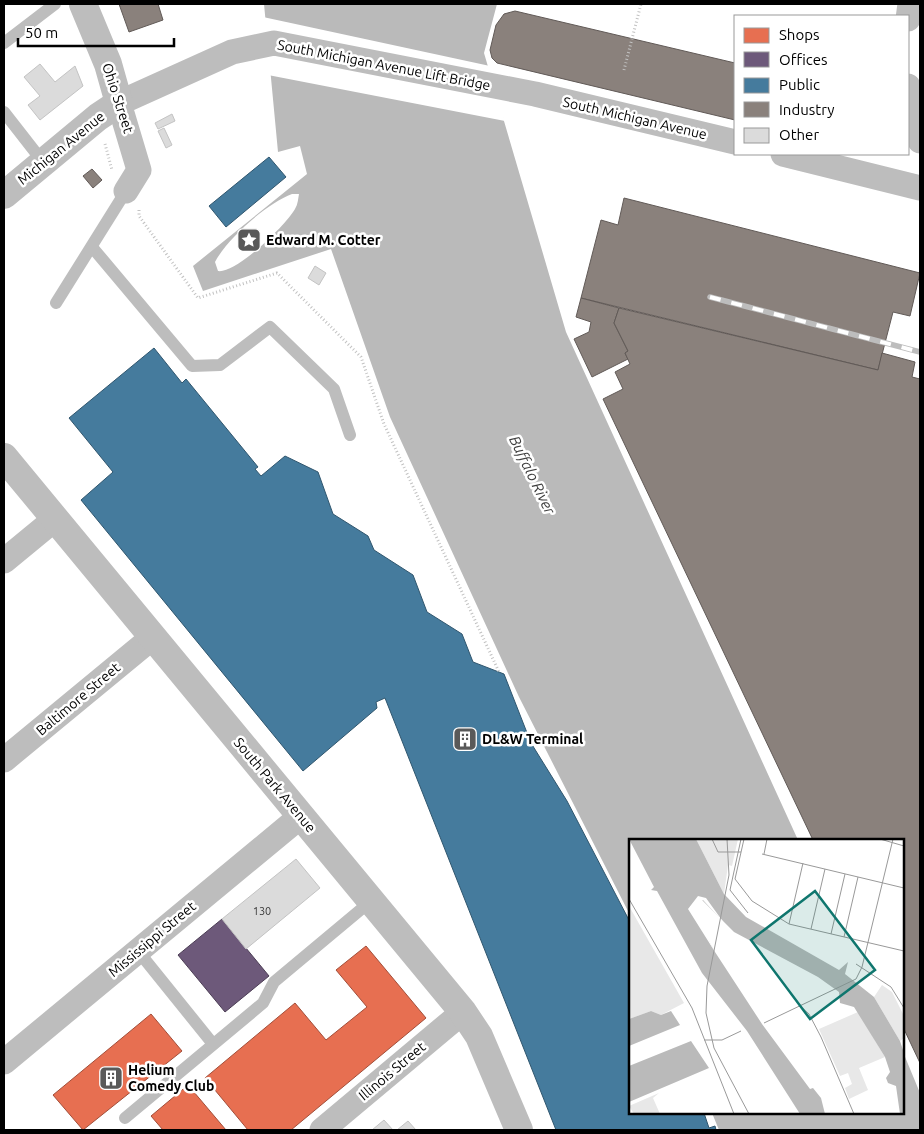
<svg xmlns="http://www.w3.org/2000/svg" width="924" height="1134" font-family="Ubuntu,sans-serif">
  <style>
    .water { fill: #bababa; fill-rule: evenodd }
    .pier { fill: #fff }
    .shops { fill: #e76f51; stroke: #a24e39 }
    .offices { fill: #6d597a; stroke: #4c3e55 }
    .public { fill: #457b9d; stroke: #30566e }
    .industry { fill: #8a817c; stroke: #615a57 }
    .building { fill: #dbdbdb; stroke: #c3c3c3 }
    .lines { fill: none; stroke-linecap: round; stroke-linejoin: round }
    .path { stroke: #c2c2c2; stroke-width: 3; stroke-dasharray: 1 2.5; stroke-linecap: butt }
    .service { stroke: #bdbdbd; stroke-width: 12 }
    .minor { stroke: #bdbdbd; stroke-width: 25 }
    .tertiary { stroke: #bdbdbd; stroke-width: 28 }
    .rail-casing { stroke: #bdbdbd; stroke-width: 5.5 }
    .rail { stroke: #fff; stroke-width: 4; stroke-dasharray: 11; stroke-linecap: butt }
    .labels { text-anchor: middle; stroke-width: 5; stroke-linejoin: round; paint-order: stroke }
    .number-label { font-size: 11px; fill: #373737 }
    .street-label { font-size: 14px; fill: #000; stroke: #fff }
    .poi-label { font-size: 14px; font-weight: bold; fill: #000; stroke: #fff; text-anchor: start }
    .water-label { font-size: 15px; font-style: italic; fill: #3d3d3d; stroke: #fff }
    .inset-road { fill: none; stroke: #999; stroke-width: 1 }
    .view { fill: #0f766e; fill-opacity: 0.15; stroke: #0f766e; stroke-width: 2.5 }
    .inset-edge { fill: none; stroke: #000; stroke-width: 2.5 }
  </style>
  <rect width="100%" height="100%" fill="#fff"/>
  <!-- water -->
  <g class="water">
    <path d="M264,4H497L484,53L566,332L798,840H630V915L519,697L390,417L331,249L203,291L193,266L307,174L300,146L278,152ZM292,194H299C298,199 298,204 295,209C286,225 236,274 218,271L215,262C227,239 267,203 292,194Z"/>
    <path d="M903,1052L920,1093V1130H719L712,1113H903Z"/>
  </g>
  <!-- pier -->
  <path class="pier" d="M263,17L490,66L505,121L268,75Z"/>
  <!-- shops -->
  <g class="shops">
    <path d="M366,946L426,1018L291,1130H248L205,1078L295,1003L326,1040L367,1007L336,970Z"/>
    <path d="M151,1014L182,1051L83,1130L53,1095Z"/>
    <path d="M188,1085L226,1130H163L151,1116Z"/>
  </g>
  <!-- offices -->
  <path class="offices" d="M222,919L269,976L225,1012L178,955Z"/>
  <!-- public -->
  <g class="public">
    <path d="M269,157L286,177L226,227L209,206Z"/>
    <path d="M154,348L182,383L186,379L258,467L255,469L261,476L285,456L318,472L333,514L368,536L374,550L413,575L427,612L462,634L473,662L504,674L531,743L567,801L630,922V1113H704L709,1128L715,1126L716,1130H556L385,698L376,702L377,708L303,771L81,500L113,472L69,418Z"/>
  </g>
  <!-- industry -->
  <g class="industry">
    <path d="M119,4H158L163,20L129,32Z"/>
    <path d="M515,11L735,63V120L497,63L492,58L490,50L496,25L504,14Z"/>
    <path d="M92,169L102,180L93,188L83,176Z"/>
    <path d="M624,198L920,273L910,316L893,312L878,370L581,298L601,220L618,225Z"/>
    <path d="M581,298L619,308L614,323L628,351L625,353L628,359L592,377L574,339L589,332L591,322L576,317Z"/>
    <path d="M619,308L878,370L882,353L915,362L912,377L920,379V1063L903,1027V840H813L603,399L623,389L615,372L630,364L625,353L628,351L614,323Z"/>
  </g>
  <!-- building -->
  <g class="building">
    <path d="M40,64L55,82L75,66L83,86L40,120L28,105L40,96L24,77Z"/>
    <path d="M172,114L175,121L158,129L155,123Z"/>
    <path d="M164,128L172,145L166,148L158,131Z"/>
    <path d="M315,266L326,273L319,285L308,278Z"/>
    <path d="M296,859L320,888L246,949L222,919Z"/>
    <path d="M384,1120L393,1130H372Z"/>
    <path d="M408,1121L416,1130H397Z"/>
  </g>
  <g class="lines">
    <!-- path -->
    <g class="path">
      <path d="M624,70L641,4"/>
      <path d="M105,144L112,170"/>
      <path d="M139,210V216L198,298L277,273L361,357L384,424L499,672"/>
    </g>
    <!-- service -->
    <g class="service">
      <path d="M4,43L55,4"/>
      <path d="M4,112L43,162"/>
      <path d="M92,247L192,366L220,365L270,327L334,389L350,435"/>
      <path d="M56,303L126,191"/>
      <path d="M138,951L213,1044"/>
      <path d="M125,1118L263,1003L274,982L371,901"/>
    </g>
    <!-- minor -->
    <g class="minor">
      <path d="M908,19L910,4"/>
      <path d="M908,86L920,141"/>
      <path d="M783,154L920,188"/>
      <path d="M126,191L139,170L119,103L232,52L274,43L535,94L735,142"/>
      <path d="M4,561L55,519"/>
      <path d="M4,760L153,637"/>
      <path d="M4,1062L301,816"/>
      <path d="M322,1130L463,1012"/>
    </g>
    <!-- tertiary -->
    <g class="tertiary">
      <path d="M4,195L98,117L119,103L108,64L83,4"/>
      <path d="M4,457L463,1012L479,1036L519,1130"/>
    </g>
    <!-- rail casing -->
    <g class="rail-casing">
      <path id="rail" d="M710,297L920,352"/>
    </g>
    <!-- rail -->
    <use href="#rail" class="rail"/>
  </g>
  <!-- icons -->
  <defs>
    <g id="sight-square" transform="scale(1.25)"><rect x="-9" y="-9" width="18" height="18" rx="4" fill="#595959" stroke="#fff"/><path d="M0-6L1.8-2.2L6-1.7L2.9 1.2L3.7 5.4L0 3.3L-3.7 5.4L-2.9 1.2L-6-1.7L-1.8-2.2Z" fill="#fff"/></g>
    <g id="building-square" transform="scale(1.25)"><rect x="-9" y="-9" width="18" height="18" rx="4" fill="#595959" stroke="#fff"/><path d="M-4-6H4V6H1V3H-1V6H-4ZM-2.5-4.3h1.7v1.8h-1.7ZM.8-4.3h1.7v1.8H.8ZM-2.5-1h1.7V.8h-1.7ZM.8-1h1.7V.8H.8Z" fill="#fff"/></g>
  </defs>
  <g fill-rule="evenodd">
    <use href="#sight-square" x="249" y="240"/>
    <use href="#building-square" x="465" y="739"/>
    <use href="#building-square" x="111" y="1078"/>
  </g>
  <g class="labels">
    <!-- number labels -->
    <g class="number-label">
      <text x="262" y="915">130</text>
    </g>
    <!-- street labels -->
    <g class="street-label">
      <text transform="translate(384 65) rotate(11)" y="5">South Michigan Avenue Lift Bridge</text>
      <text transform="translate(118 98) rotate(72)" y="5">Ohio Street</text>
      <text transform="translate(635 118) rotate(13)" y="5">South Michigan Avenue</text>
      <text transform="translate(61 148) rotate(-39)" y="5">Michigan Avenue</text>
      <text transform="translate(78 699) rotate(-40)" y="5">Baltimore Street</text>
      <text transform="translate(275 785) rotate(50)" y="5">South Park Avenue</text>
      <text transform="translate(152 939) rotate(-40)" y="5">Mississippi Street</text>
      <text transform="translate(392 1071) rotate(-40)" y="5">Illinois Street</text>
    </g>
    <!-- poi labels -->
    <g class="poi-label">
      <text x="266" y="245">Edward M. Cotter</text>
      <text x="482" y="744">DL&amp;W Terminal</text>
      <text x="128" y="1075">Helium<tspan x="128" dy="16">Comedy Club</tspan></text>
    </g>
    <!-- water labels -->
    <g class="water-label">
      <text transform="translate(532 475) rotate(64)" y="5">Buffalo River</text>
    </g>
  </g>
  <!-- overview -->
  <g transform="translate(629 839)">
    <rect width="275" height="275" fill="#fff"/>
    <path d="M67,0H109L103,27L99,26L95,55ZM0,67L55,164L32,176L22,172L0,180ZM253,146L263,153L275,177V199L271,202L245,158ZM229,173L256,218L230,229L239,251L220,260L216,249L223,245L219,234L211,237L190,190ZM30,254L24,259L31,275H5L0,267Z" fill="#e8e8e8"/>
    <path d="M0,0H67L95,55L117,78L210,131L219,123L216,135L245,158L271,202L275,214V275H271L267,247L259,244L257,239L261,233L256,218L225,168L211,164L210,153L189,138L105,93L70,58L61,68L86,113L133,185L181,250L184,249L192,259L196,275H171L118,192L73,134L28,52L22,51L25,48ZM22,172L32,176L42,172L51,186L0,207V180ZM62,202L80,229L0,263V227Z" fill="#bababa"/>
    <path d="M69,57L77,59L95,84L74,61L63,68L86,113L59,70Z" fill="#fff"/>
    <path class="inset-road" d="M83,0L89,13H112M98,0L100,36L78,147L77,174L85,209L120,275M112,0L101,51L119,74M115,0L106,40L123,62L160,85L275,112M251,0L275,7M133,15L275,49M135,15L138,0M0,60L63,169L105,275M160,85L174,24M182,90L196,30M202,95L216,35M215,98L229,38M227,125L262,148L275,169M171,167L180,175L192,198L225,275M135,184L227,140L233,128L264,0M75,201H93L112,192"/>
    <path class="view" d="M186,52L246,131L181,180L122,101Z"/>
    <rect width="275" height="275" class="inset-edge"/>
  </g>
  <!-- border -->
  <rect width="924" height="1134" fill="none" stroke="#000000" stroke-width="10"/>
  <!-- legend -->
  <rect x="734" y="15" width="175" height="140" fill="#ffffff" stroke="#999999"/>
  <rect x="744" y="28" width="25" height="15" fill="#e76f51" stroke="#999999"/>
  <text x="779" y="40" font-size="15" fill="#000000">Shops</text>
  <rect x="744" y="52" width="25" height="15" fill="#6d597a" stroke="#999999"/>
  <text x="779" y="65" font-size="15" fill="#000000">Offices</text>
  <rect x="744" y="78" width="25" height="15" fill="#457b9d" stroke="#999999"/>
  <text x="779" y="90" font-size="15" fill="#000000">Public</text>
  <rect x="744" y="102" width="25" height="15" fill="#8a817c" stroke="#999999"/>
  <text x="779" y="115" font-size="15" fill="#000000">Industry</text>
  <rect x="744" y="128" width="25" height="15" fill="#dbdbdb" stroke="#999999"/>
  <text x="779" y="140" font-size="15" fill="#000000">Other</text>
  <!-- scale -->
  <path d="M18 38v8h156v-8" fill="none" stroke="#000000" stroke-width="2.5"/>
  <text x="25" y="38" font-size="15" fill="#000000" stroke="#ffffff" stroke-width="4" paint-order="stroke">50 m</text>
</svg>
